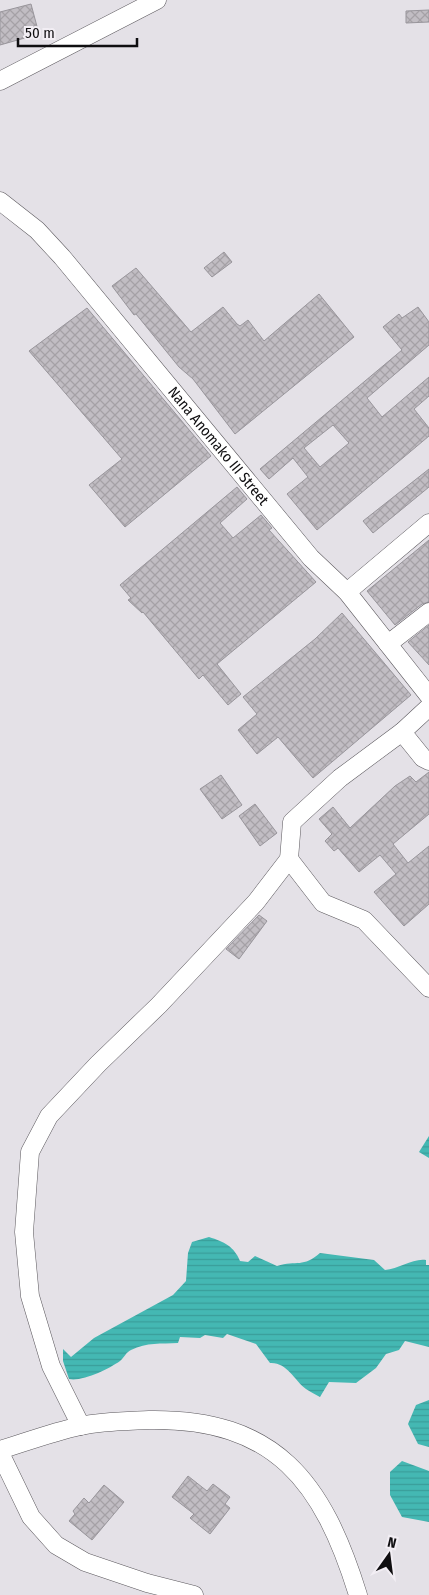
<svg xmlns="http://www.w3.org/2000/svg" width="429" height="1595" font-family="'Fira Sans Condensed',sans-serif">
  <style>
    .water { fill: url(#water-rules) }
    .building { fill: url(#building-cross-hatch); stroke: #98959b; fill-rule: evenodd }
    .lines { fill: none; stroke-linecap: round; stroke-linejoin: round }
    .minor-casing { stroke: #5c595e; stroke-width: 19 }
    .minor { stroke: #fff; stroke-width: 18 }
    .labels { text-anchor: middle; stroke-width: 4; stroke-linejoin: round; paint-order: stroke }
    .street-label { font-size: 15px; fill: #0f0e10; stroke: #f2eef4 }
  </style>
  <defs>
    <pattern id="water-rules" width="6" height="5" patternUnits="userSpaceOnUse" patternTransform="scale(1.25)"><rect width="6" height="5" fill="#44b8b3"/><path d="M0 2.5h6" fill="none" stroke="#3a9d99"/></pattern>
    <pattern id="building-cross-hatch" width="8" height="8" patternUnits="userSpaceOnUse" patternTransform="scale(1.25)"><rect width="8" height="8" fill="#c1bdc3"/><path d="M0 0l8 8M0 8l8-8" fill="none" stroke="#a5a1a6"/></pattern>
  </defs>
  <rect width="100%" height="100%" fill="#e4e1e7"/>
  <!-- water -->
  <g class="water">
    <path d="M429,1136V1158L419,1152Z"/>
    <path d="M209,1237C224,1242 234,1246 240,1261L248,1262L255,1256L277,1266C297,1260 303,1268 320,1253L374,1260L385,1270C399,1269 413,1258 426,1260V1265H429V1347L405,1341L399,1350L386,1354L376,1368L356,1383L329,1382L320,1397C315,1394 310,1392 306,1389C294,1380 287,1362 270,1363L256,1344L227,1334L223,1338L205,1335L200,1338L180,1337L178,1343C161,1344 147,1342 131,1350C126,1352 124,1358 120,1361C109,1369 82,1382 69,1379L63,1361V1349L71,1357L94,1338L173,1295L186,1281L188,1253L192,1242Z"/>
    <path d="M429,1400V1447L418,1444L408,1424L416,1405Z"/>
    <path d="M402,1461L429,1471V1522L402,1517L390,1495V1472Z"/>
  </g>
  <!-- building -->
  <g class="building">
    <path d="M31,4L39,34L0,45V12Z"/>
    <path d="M429,10V22L406,23V11Z"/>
    <path d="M224,252L232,262L212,277L204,268Z"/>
    <path d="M136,268L191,332L223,307L237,324L240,326L248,320L264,341L319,294L354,337L235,434L193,379L179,367L136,314L134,315L112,286Z"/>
    <path d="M418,307L429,322V345L367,398L382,417L429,377V396L414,409L429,428V436L317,530L287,494L308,477L293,458L269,479L260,469L402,350L383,327L399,314L402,318ZM333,425L349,443L320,467L304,448Z"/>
    <path d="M87,308L211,456L125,527L89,485L122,459L29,351Z"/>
    <path d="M429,469V487L373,533L363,521Z"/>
    <path d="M237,487L247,499L220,523L233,538L261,515L272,528L269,530L316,582L217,664L241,694L228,705L203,675L199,679L143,612L142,613L128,600L131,598L120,585Z"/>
    <path d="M429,540V602L422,604L395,625L367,591Z"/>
    <path d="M342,613L411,695L313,778L278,737L257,754L238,730L257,714L243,697L315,639Z"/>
    <path d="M429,625V665L408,642Z"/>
    <path d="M429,772V814L393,844L408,863L429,846V904L404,926L374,892L396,874L380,855L359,872L338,848L334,851L325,841L332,834L319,819L333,807L350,828L395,786L410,776L416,782Z"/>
    <path d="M221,775L242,805L222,819L200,789Z"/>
    <path d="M255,804L277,833L260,846L239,816Z"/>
    <path d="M259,915L267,921L239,959L226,949Z"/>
    <path d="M188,1476L207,1491L213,1484L230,1497L225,1504L230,1508L210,1534L190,1518L194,1514L172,1497Z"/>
    <path d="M104,1485L124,1502L92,1540L69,1521L75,1514L73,1511L84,1498L89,1503Z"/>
  </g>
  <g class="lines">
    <!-- minor casing -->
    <g class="minor-casing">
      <g id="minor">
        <path d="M0,81L157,0"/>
        <path id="s1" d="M0,201L37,230L62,257L311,558L347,592L429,696"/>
        <path d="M347,592L429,523"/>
        <path d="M388,644L429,612"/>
        <path d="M429,707L402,732L423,758L429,761"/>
        <path d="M289,859L323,903L364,920L429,988"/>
        <path d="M81,1426L51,1366L30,1296L24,1232L30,1152L49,1116L98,1064L159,1005L256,902L289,859L292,822L340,778L402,732"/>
        <path d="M0,1450C26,1442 53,1432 80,1426C102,1421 126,1421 149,1420C276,1418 323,1482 358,1595"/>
        <path d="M0,1453L31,1517L56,1545L85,1562L147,1583L194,1595"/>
      </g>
    </g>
    <!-- minor -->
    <use href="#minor" class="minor"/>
  </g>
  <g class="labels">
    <!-- street labels -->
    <g class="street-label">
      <text dy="5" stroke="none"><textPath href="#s1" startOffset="329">Nana Anomako III Street</textPath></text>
    </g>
  </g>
  <!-- north arrow -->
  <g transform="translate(389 1555) rotate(14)" stroke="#f2eef4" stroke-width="4" paint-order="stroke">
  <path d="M0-4L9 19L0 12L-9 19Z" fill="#0f0e10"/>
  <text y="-8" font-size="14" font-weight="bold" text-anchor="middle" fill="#0f0e10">N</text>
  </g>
  <!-- scale -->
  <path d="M18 38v8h119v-8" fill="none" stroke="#0f0e10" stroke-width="2.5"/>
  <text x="25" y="38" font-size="15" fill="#0f0e10" stroke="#f2eef4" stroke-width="4" paint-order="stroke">50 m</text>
</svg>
